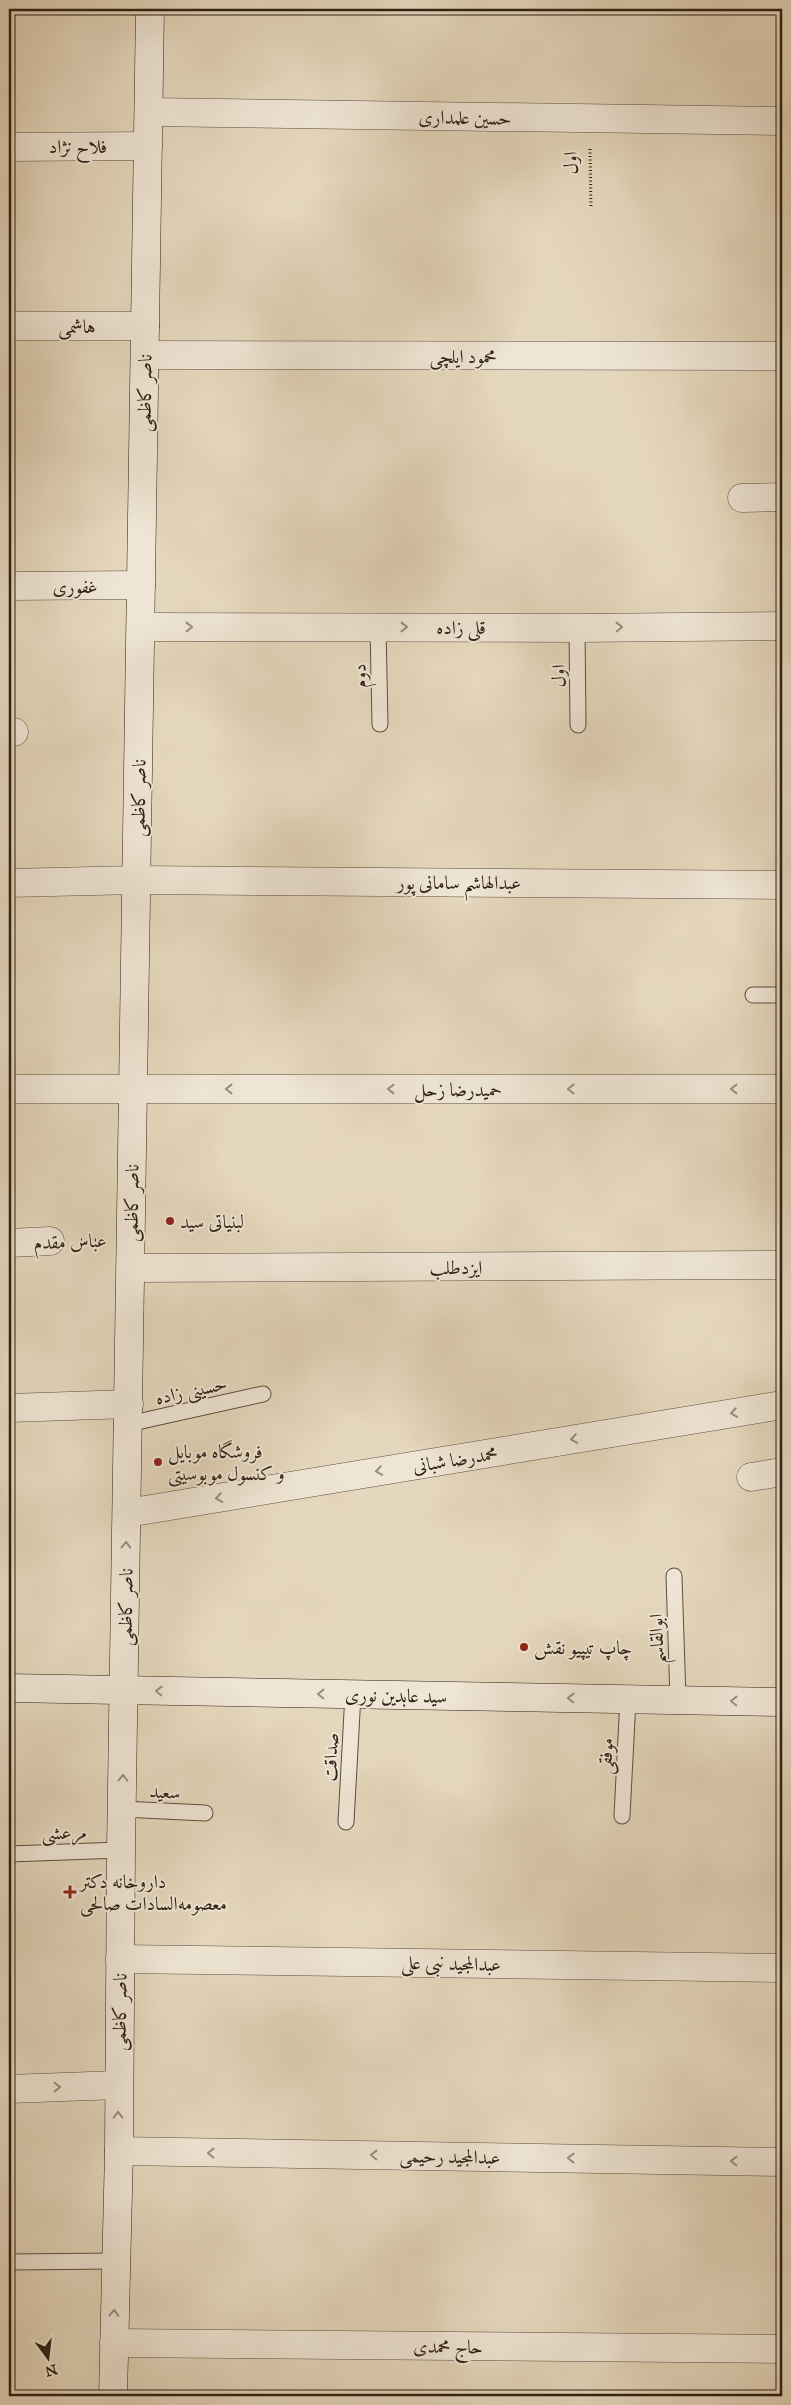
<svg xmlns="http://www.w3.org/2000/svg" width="791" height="2405" font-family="'IM FELL Great Primer',Amiri,serif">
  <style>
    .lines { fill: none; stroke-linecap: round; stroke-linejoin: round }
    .service-casing { stroke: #5c4e3e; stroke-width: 17 }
    .minor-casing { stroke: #5c4e3e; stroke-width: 29 }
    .tertiary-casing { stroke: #5c4e3e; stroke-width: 29 }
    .secondary-casing { stroke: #2e2114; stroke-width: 29 }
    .path { stroke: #2e2114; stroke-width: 3; stroke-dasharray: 1 2.5; stroke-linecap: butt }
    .service { stroke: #eee5d4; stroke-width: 15 }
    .minor { stroke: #eee5d4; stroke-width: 28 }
    .tertiary { stroke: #eee5d4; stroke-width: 28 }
    .secondary { stroke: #eee5d4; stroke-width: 28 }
    .oneway { stroke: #988d7e }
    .poi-dot { fill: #8f2418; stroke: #eee5d4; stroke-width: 2 }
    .labels { text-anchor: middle; stroke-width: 4; stroke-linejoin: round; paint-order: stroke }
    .street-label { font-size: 19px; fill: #2e2114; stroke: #eee5d4 }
    .poi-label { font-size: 19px; fill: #2e2114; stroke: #eee5d4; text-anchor: start }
  </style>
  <rect width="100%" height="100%" fill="#e5d7bd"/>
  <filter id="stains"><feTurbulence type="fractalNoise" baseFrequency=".004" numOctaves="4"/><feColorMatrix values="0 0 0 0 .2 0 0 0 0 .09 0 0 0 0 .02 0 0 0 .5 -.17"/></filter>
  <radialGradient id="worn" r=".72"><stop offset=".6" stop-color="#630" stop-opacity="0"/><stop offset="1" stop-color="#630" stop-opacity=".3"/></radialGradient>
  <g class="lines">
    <!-- service casing -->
    <g class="service-casing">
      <g id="service">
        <path d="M378,627L380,724"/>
        <path d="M577,628L578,725"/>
        <path d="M753,995H782"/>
        <path d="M128,1424L263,1394"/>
        <path d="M674,1576L678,1700"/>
        <path d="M122,1809L205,1813"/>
        <path d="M622,1816L628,1699"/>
        <path d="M346,1822L353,1694"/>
        <path d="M9,1854L121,1850"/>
        <path d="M9,2262L115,2261"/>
      </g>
    </g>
    <!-- minor casing -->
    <g class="minor-casing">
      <g id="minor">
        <path d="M149,112L782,121"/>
        <path d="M9,147L148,146"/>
        <path d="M9,326H145"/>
        <path d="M145,355L782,356"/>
        <path d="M742,498L782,497"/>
        <path d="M141,627L577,628L782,626"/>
        <path d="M9,732H14"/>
        <path d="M9,883L136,880L782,885"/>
        <path d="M9,1089H782"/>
        <path d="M9,1243L50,1241"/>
        <path d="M131,1268L782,1265"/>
        <path d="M9,1408L129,1404"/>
        <path d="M751,1477L782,1472"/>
        <path d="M127,1513L782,1405"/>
        <path d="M120,1959L782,1968"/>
        <path d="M9,2089L118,2085"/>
        <path d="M119,2151L782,2162"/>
        <path d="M114,2343L782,2349"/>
      </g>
    </g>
    <!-- tertiary casing -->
    <g class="tertiary-casing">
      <path id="tertiary" d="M9,586L141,585"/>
    </g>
    <!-- secondary casing -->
    <g class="secondary-casing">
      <g id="secondary">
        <path d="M9,1688L782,1702"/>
        <path d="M113,2396L119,2151L121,1850L150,9"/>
      </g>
    </g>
    <!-- path -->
    <g class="path">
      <path d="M590,149L591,207"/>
      <path d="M81,1240H100"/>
    </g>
    <!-- service -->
    <use href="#service" class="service"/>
    <!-- minor -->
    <use href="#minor" class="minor"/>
    <!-- tertiary -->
    <use href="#tertiary" class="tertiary"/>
    <!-- secondary -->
    <use href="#secondary" class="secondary"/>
  </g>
  <!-- one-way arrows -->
  <defs><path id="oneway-chevron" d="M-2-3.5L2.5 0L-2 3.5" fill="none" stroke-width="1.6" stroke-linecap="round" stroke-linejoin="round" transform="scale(1.25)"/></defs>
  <g class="oneway">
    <use href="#oneway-chevron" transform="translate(189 627)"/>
    <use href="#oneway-chevron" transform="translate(404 627)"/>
    <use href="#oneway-chevron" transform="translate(619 627) rotate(-1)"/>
    <use href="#oneway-chevron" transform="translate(229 1089) rotate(-180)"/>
    <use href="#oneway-chevron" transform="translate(391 1089) rotate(-180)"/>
    <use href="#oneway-chevron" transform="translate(571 1089) rotate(-180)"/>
    <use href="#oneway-chevron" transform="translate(734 1089) rotate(-180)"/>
    <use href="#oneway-chevron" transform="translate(734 1413) rotate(171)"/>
    <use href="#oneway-chevron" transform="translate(574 1439) rotate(171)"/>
    <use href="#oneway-chevron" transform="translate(379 1471) rotate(171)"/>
    <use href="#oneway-chevron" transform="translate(219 1498) rotate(171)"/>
    <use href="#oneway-chevron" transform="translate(126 1545) rotate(-89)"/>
    <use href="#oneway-chevron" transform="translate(159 1691) rotate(-179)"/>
    <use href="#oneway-chevron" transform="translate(321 1694) rotate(-179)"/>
    <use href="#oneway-chevron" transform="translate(571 1698) rotate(-179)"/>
    <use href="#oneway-chevron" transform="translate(734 1701) rotate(-179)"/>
    <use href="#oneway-chevron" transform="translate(123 1778) rotate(-89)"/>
    <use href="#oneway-chevron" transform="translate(57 2087) rotate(-2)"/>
    <use href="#oneway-chevron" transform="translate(118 2115) rotate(-91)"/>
    <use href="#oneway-chevron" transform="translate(211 2153) rotate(-179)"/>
    <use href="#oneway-chevron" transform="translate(374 2155) rotate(-179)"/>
    <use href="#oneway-chevron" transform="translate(571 2158) rotate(-179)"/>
    <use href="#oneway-chevron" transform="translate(734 2161) rotate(-179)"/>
    <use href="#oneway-chevron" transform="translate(114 2313) rotate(-89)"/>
  </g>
  <!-- markers -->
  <g class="poi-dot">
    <circle cx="170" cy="1221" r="5"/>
    <circle cx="158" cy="1462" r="5"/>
    <circle cx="524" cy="1647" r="5"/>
    <path d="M67.5 1884.5h5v5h5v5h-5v5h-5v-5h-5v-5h5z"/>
  </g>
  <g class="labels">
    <!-- street labels -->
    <g class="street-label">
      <text transform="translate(465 117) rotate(1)" y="7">حسین علمداری</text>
      <text x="78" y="153">فلاح نژاد</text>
      <text transform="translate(570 163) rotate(-91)" y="7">اول</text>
      <text x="77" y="333">هاشمی</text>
      <text x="463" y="363">محمود ایلچی</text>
      <text transform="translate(144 393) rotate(-89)" y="7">ناصر کاظمی</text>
      <text x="75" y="593">غفوری</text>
      <text x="461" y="634">قلی زاده</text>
      <text transform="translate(359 676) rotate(-92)" y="7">دوم</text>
      <text transform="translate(558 676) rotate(-90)" y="7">اول</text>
      <text transform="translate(138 798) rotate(-89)" y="7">ناصر کاظمی</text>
      <text x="459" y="889">عبدالهاشم سامانی پور</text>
      <text x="458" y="1096">حمیدرضا زحل</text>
      <text transform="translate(131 1203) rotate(-89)" y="7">ناصر کاظمی</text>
      <text transform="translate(70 1241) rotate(-2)" y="7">عباس مقدم</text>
      <text x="456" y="1274">ایزدطلب</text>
      <text transform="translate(191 1390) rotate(-12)" y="7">حسینی زاده</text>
      <text transform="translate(455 1459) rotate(-9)" y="7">محمدرضا شبانی</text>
      <text transform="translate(125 1607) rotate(-89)" y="7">ناصر کاظمی</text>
      <text transform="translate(656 1639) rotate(-92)" y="7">ابوالقاسم</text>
      <text transform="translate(396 1695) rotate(1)" y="7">سید عابدین نوری</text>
      <text transform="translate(605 1756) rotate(-87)" y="7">موفقی</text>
      <text transform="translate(330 1757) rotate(-87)" y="7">صداقت</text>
      <text transform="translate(165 1791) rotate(3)" y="7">سعید</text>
      <text transform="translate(64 1832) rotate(-2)" y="7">مرعشی</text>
      <text transform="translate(451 1963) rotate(1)" y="7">عبدالمجید نبی علی</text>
      <text transform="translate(119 2012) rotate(-89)" y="7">ناصر کاظمی</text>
      <text transform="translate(450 2156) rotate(1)" y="7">عبدالمجید رحیمی</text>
      <text transform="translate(448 2346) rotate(1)" y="7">حاج محمدی</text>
    </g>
    <!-- poi labels -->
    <g class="poi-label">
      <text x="180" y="1228">لبنیاتی سید</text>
      <text x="168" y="1458">فروشگاه موبایل<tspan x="168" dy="22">و کنسول موبوسیتی</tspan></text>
      <text x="534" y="1654">چاپ تیپیو نقش</text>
      <text x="80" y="1888">داروخانه دکتر<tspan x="80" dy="22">معصومه‌السادات صالحی</tspan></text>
    </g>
  </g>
  <!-- margin -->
  <rect width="791" height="2405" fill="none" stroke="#e5d7bd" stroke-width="30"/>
  <rect x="10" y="10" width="771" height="2385" fill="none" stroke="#2e2114" stroke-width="2.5"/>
  <rect x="15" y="15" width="761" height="2375" fill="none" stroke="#2e2114"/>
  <!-- north arrow -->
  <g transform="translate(48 2358) rotate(165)" stroke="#eee5d4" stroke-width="4" paint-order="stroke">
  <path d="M0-4L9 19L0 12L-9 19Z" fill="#2e2114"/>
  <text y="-8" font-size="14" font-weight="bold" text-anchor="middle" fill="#2e2114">N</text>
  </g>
  <rect width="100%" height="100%" filter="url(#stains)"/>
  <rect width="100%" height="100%" fill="url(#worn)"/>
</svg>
